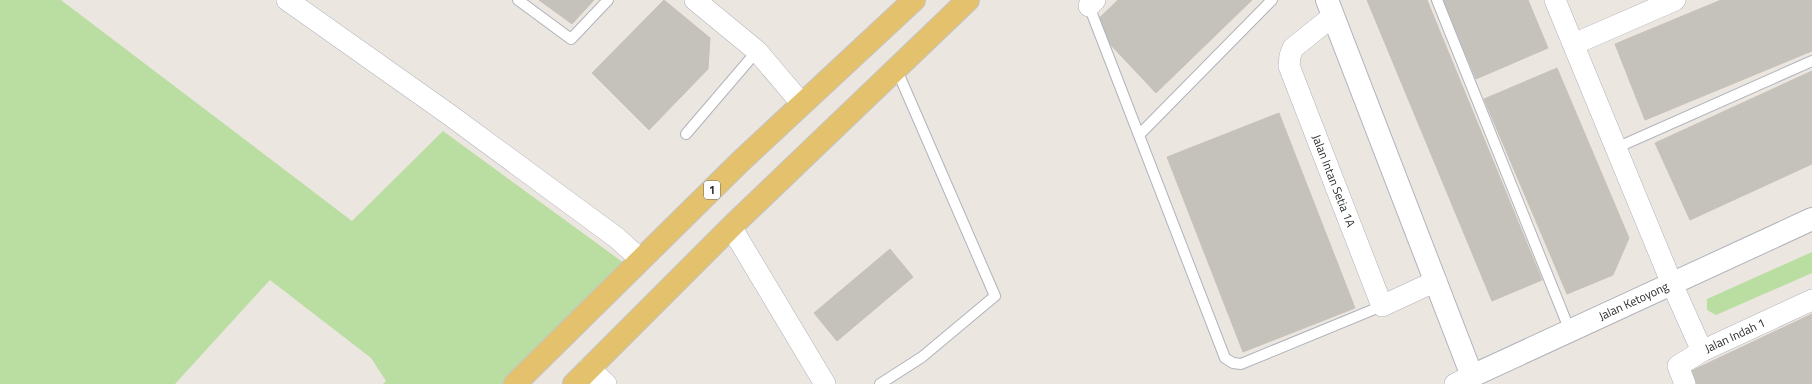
<svg xmlns="http://www.w3.org/2000/svg" width="1812" height="384" font-family="'Titillium Web',sans-serif">
  <style>
    .green { fill: #badea2 }
    .building { fill: #c5c1bb; stroke: #c8c2ba }
    .lines { fill: none; stroke-linecap: round; stroke-linejoin: round }
    .service-casing { stroke: #b0b3bb; stroke-width: 12 }
    .minor-casing { stroke: #b0b3bb; stroke-width: 22 }
    .tertiary-casing { stroke: #b0b3bb; stroke-width: 24 }
    .primary-casing { stroke: #c4c4c4; stroke-width: 24 }
    .service { stroke: #fff; stroke-width: 10 }
    .minor { stroke: #fff; stroke-width: 21 }
    .tertiary { stroke: #fff; stroke-width: 22 }
    .primary { stroke: #e4c16d; stroke-width: 22 }
    .labels { text-anchor: middle; stroke-width: 3; stroke-linejoin: round; paint-order: stroke }
    .shield { fill: #fff; stroke: #6b6b6b; stroke-width: 1 }
    .shield-label { font-size: 11px; font-weight: bold; fill: #2c2c2c }
    .street-label { font-size: 12px; fill: #2c2c2c; stroke: #fff }
  </style>
  <rect width="100%" height="100%" fill="#ece6e0"/>
  <!-- green -->
  <g class="green">
    <path d="M0,0H61L352,221L443,131L628,266L511,384H383L386,381L371,358L270,280L175,384H0Z"/>
    <path d="M1812,252V273L1716,315L1707,310V299Z"/>
  </g>
  <!-- building -->
  <g class="building">
    <path d="M539,0H594L572,24Z"/>
    <path d="M664,0L710,38L708,69L649,130L592,73Z"/>
    <path d="M1118,0H1252L1156,93L1092,25Z"/>
    <path d="M1367,0H1427L1542,280L1492,301Z"/>
    <path d="M1443,0H1528L1548,48L1476,79Z"/>
    <path d="M1721,0H1812V51L1645,120L1615,44Z"/>
    <path d="M1557,68L1629,238L1613,275L1567,294L1484,99Z"/>
    <path d="M1812,71V164L1690,220L1655,143Z"/>
    <path d="M1279,113L1355,308L1243,352L1167,157Z"/>
    <path d="M890,249L913,277L837,341L814,313Z"/>
    <path d="M1812,314V384H1694L1689,372Z"/>
  </g>
  <g class="lines">
    <!-- service casing -->
    <g class="service-casing">
      <g id="service">
        <path d="M518,0L571,39L608,0"/>
        <path d="M1437,0L1570,331"/>
        <path d="M1089,6L1225,358L1233,363L1241,364L1382,306"/>
        <path d="M686,134L757,51"/>
        <path d="M1140,134L1272,0"/>
        <path d="M1616,148L1812,61"/>
        <path d="M880,384L922,357L995,296L896,68"/>
      </g>
    </g>
    <!-- minor casing -->
    <g class="minor-casing">
      <g id="minor">
        <path d="M287,0L447,113L617,238L641,260"/>
        <path d="M695,0L757,51L802,104"/>
        <path d="M1555,0L1672,284L1702,351"/>
        <path d="M1089,6L1095,0"/>
        <path id="s1" d="M1333,16L1293,48L1290,56L1289,66L1382,306L1436,281"/>
        <path d="M1574,44L1675,0"/>
        <path d="M731,227L825,384"/>
        <path d="M589,368L606,384"/>
        <path d="M1455,384L1472,376"/>
        <path id="s2" d="M1685,384L1678,366L1702,351L1812,300"/>
      </g>
    </g>
    <!-- tertiary casing -->
    <g class="tertiary-casing">
      <g id="tertiary">
        <path id="s3" d="M1327,0L1472,376L1812,219"/>
      </g>
    </g>
    <!-- primary casing -->
    <g class="primary-casing">
      <g id="primary">
        <path d="M515,384L741,161L914,0"/>
        <path d="M574,384L731,227L968,0"/>
      </g>
    </g>
    <!-- service -->
    <use href="#service" class="service"/>
    <!-- minor -->
    <use href="#minor" class="minor"/>
    <!-- tertiary -->
    <use href="#tertiary" class="tertiary"/>
    <!-- primary -->
    <use href="#primary" class="primary"/>
  </g>
  <g class="labels">
    <!-- shield labels -->
    <rect class="shield" x="704" y="181" width="16" height="18" rx="3"/>
    <g class="shield-label">
      <text x="712" y="194">1</text>
    </g>
    <!-- street labels -->
    <g class="street-label">
      <text dy="4" stroke="none"><textPath href="#s1" startOffset="193">Jalan Intan Setia 1A</textPath></text>
      <text dy="4" stroke="none"><textPath href="#s3" startOffset="581">Jalan Ketoyong</textPath></text>
      <text dy="4" stroke="none"><textPath href="#s2" startOffset="84">Jalan Indah 1</textPath></text>
    </g>
  </g>
</svg>
